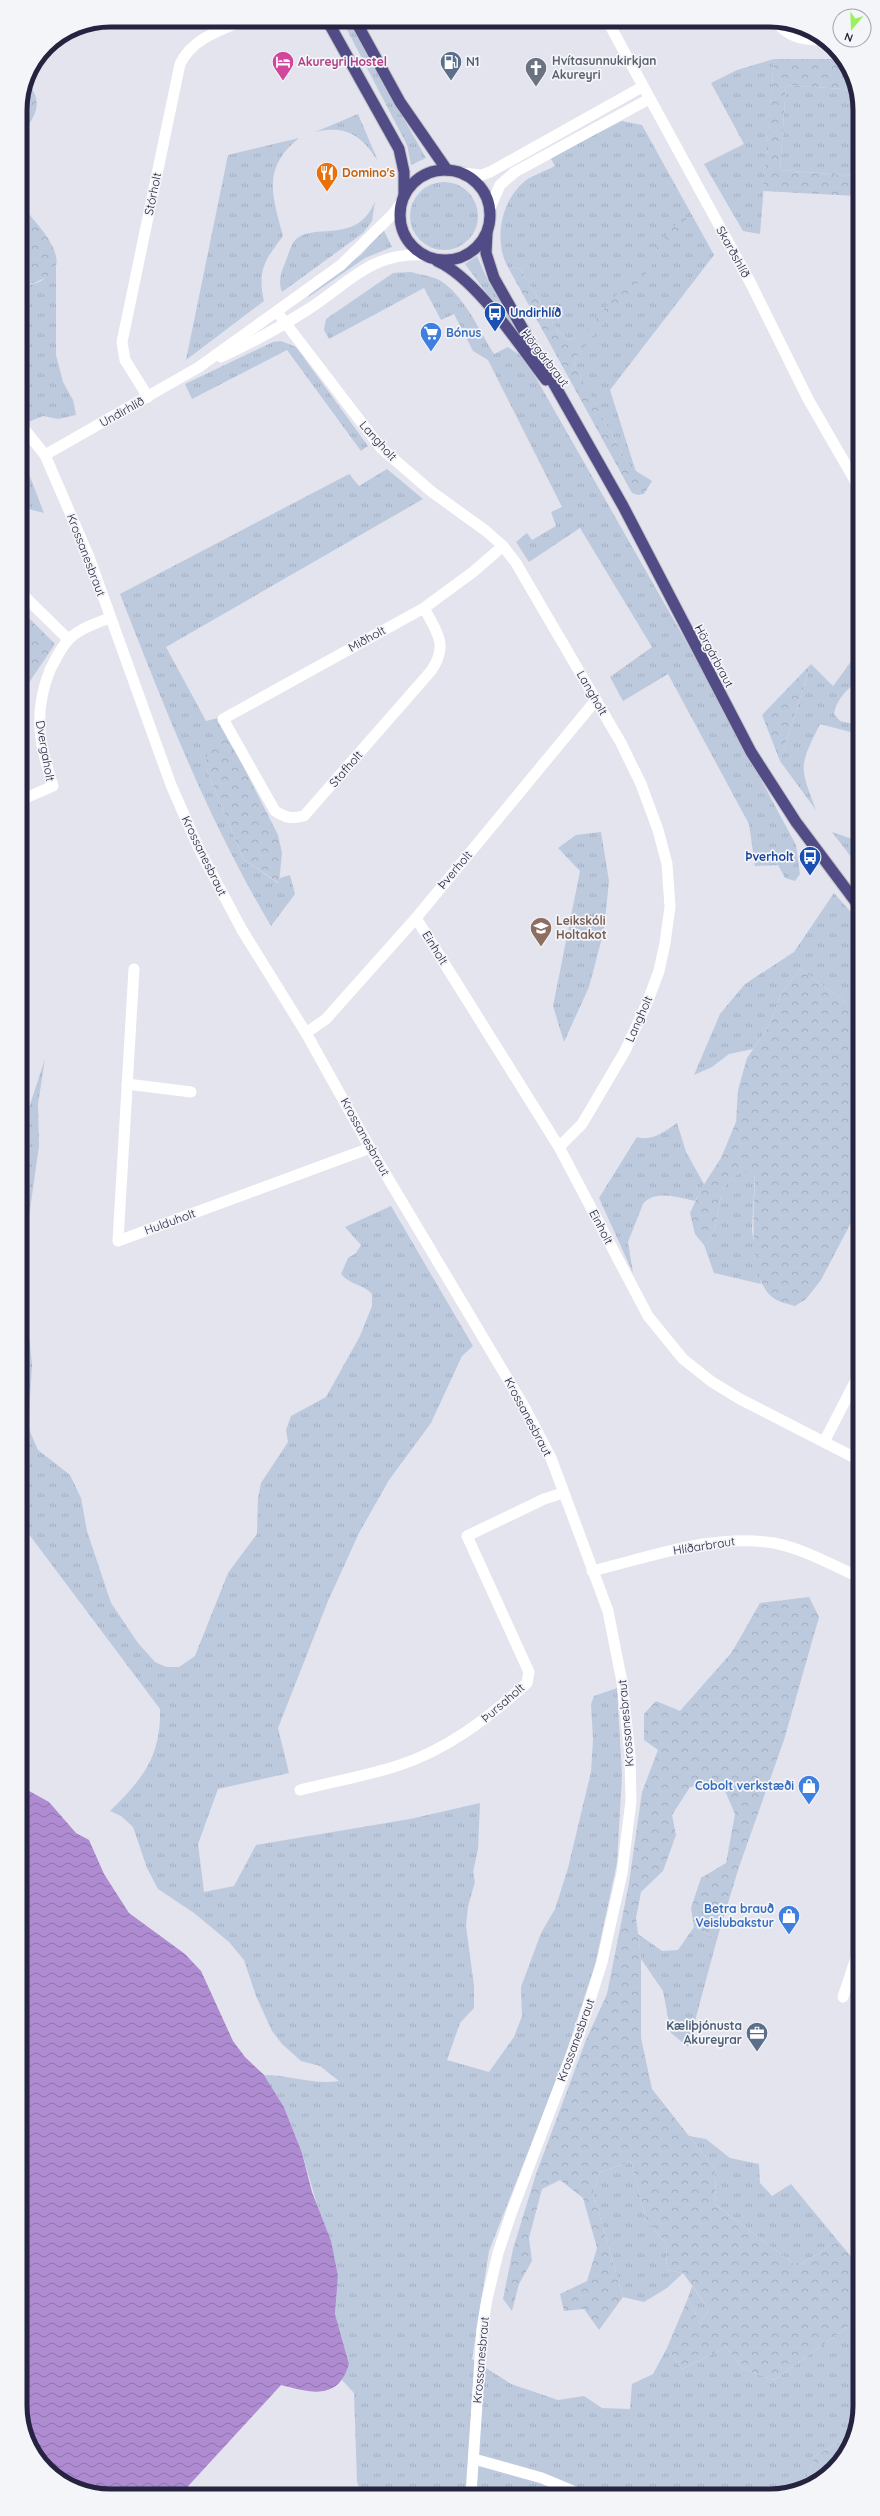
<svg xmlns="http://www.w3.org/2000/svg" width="880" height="2516" font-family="Quicksand,sans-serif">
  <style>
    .grass { fill: url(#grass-tufts) }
    .forest { fill: url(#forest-crowns) }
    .water { fill: url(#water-waves) }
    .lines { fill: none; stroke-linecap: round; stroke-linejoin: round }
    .trunk-casing { stroke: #c2c1c9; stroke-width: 13 }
    .minor { stroke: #fff; stroke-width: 11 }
    .tertiary { stroke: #fff; stroke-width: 11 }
    .trunk { stroke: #524c86; stroke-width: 11 }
    .labels { text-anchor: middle; stroke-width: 3.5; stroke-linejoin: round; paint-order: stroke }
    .worship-label { font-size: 12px; font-weight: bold; fill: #5b616d; stroke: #f4f5f9; text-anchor: start }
    .hotel-label { font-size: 12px; font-weight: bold; fill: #b23c85; stroke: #f4f5f9; text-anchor: start }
    .service-label { font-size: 12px; font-weight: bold; fill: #4e5e75; stroke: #f4f5f9; text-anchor: start }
    .food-label { font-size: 12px; font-weight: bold; fill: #c56008; stroke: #f4f5f9; text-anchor: start }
    .street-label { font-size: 12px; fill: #25233f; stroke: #f4f5f9 }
    .transit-label { font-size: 12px; font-weight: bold; fill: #164399; stroke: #f4f5f9; text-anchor: start }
    .shop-label { font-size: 12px; font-weight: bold; fill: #366cbe; stroke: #f4f5f9; text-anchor: end }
    .education-label { font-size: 12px; font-weight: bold; fill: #785e54; stroke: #f4f5f9; text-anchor: start }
    .rim { fill: none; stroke: #25233f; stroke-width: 5 }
  </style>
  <defs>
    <pattern id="grass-tufts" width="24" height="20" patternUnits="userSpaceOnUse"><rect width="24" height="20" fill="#bdcade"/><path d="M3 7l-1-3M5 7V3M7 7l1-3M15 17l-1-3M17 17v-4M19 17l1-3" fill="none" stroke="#a2adc0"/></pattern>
    <pattern id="forest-crowns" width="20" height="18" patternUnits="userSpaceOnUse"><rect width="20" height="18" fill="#bdcade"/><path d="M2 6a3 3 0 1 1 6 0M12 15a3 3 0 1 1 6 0" fill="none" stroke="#a2adc0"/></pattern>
    <pattern id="water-waves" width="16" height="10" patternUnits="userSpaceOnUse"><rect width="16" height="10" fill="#af8cd2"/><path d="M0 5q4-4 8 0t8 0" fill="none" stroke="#8e72ac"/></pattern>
  </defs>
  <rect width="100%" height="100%" fill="#e3e4ed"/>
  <!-- grass -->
  <g class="grass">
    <path d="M342,20H348L426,158L411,165L407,145Z"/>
    <path d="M774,59L760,234L743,231L704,164L744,144L711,83L737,70Z"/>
    <path d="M786,85L857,90V176L780,170Z"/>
    <path d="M358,114L378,161C361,135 346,125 315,132Z"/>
    <path d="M622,121L642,125L714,255L610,390L636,472L628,464L574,366L580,338L567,340L558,331L520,269L513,267L509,269C493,243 500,201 525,181C533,175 546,171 555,166L550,157Z"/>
    <path d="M299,138C262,168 272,195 283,236C265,260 257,270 264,301L186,360L228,155Z"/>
    <circle cx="444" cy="216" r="34"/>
    <path d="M375,201L372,221L363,233L282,292C278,281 281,273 285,263C288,256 290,248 293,243C309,219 357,248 375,201Z"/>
    <path d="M383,229L392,247L365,258L307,298L310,294L362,254Z"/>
    <path d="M477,256L488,281L526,342L524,343L465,264Z"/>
    <path d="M56,264V355L63,382L73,400L76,415L58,419L43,416L28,422L21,413L20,284C34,288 52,277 56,264Z"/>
    <path d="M411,272C420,275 433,276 441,281C465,297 479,330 494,354L508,347L521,356L532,371L704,673L796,845L800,874L795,881L785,878L778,865L755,866L749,824L668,674L623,701L610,677L652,647L580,528L529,562L516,542L527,533L532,540L556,526L551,512L562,507L488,360L473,351L454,314L441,320L424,288L329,339L324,330L326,319L393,273Z"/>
    <path d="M281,341L296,347L368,446L361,451L287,350L192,399L185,384L273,342Z"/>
    <path d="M21,454L22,456L44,513L21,507Z"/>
    <path d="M387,469L423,499L166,647L206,721L218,718L226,732L206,768L243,859L278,883L280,878L290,875L295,894L271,926C209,822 164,707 120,594L349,474L359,486Z"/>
    <path d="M858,652V681C847,689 836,700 834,714L840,721L858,725V734L820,724C799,767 799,765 816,810L780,761L811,664L833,686Z"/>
    <path d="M601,832L609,881L604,930L589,987L564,1042L553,1006L580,871L558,848L576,835Z"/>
    <path d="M832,832L858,841V866Z"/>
    <path d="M834,893L858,920V1015L842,999L800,969L781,994L769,1026L753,1049L729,1054L712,1067L694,1075L720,1014L745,984L794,952Z"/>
    <path d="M45,1059L38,1104L39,1146L22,1266L32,1365L28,1427L38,1450L70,1475L81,1498L87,1531L111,1603L138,1643L155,1662L166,1667H179L195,1656L228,1573L257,1534L258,1498L261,1483L288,1442L286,1430L291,1416L326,1397L360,1336L372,1306V1294C363,1284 352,1286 341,1274L348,1258L356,1253L361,1245L345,1227L391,1206L473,1346L462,1356L431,1423L389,1480L359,1533L328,1601L278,1728L289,1773L218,1789L198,1844L204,1892L234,1886L256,1845L410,1819L480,1803L478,1849L473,1872L475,1882L468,1906L466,1926L474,1986V2008L460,2023L447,2060L489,2072L514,2037L522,2016L521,1987L541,1933L555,1909L568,1868L591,1772L593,1740L591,1704L594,1696L617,1688L622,1776L617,1863L595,1965L561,2068L489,2251L472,2359L511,2384L558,2400L584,2396L602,2408L630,2409L632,2384L653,2374L667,2348L682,2369L726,2347L743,2369L774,2380L860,2318V2407L850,2436L815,2456L803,2487L794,2493L361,2495L357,2481L354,2393L342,2380L349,2364L335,2314L338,2276L302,2153L284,2107L264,2075C290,2075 313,2085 339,2081L320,2066L301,2061L282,2044L272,2031L256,1996L244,1960L229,1942L194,1913L158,1889L147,1868L133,1827L121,1816L110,1811C143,1779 161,1756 160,1709L22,1525L21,1132Z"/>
    <path d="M677,1123L686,1152L704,1184L695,1201C679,1198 655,1189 643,1204L628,1242L633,1273L599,1198L637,1137C652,1142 665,1131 677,1123Z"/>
    <path d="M739,1173H755L752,1230L761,1284L714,1273L704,1245C721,1231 715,1205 725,1186C728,1181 735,1177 739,1173Z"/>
    <path d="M694,1927L717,1939L688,2047L671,2033L663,1991L641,1959L638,1934L662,1951L678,1950Z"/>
    <path d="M689,2136L706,2139L730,2158L759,2164L760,2183L772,2196L791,2184L838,2241L797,2266L716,2205L715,2169Z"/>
    <path d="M631,2161L646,2220L667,2245L666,2270L683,2273L667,2288L644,2302L623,2297L593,2193L599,2173Z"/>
    <path d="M692,2286L709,2309L700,2324L688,2298Z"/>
  </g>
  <!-- forest -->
  <g class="forest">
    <path d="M774,59H840L857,86V90L786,85L780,170L857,176V196L763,191Z"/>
    <path d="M26,81C45,102 36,116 20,136V104Z"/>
    <path d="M20,203C31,219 76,259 47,277C39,281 29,286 20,284Z"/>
    <path d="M686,212V220L678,235L576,357L574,365L628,464L636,471L652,481L644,494L638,495L632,493L509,269L513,267L520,269L558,331L567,340L580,338Z"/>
    <path d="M21,610L55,644L22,693H21Z"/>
    <path d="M811,664L780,761L762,715Z"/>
    <path d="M220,732H226L278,835L282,853L279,883L243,859L206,768L207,755Z"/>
    <path d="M800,969L842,999L858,1015V1209L821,1280L806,1299L795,1306C788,1304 778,1302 772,1297C746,1276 755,1204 755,1173H739C735,1177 728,1181 725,1186C715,1205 721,1231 704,1245L695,1234L690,1213L701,1189L721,1158L736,1122L738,1090L747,1058L769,1026L781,994Z"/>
    <path d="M809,1597L819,1617L784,1740L739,1867L717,1939L694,1927L691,1908L701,1878L726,1863L735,1814L722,1784L690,1787L672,1815L676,1835L663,1871L641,1892L636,1918L641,1959V2038L652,2089L715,2169L716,2205L797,2266L838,2241L860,2267V2318L774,2380L743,2369L726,2347L682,2369L667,2348L688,2298L700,2324L709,2309L683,2273L666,2270L667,2245L646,2220L631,2161L599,2173L593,2193L623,2297L599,2330L584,2309L564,2311L560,2294L587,2281L597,2248L583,2198L560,2180L542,2189L529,2238L532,2261L519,2284L512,2311L503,2299L513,2249L536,2174L586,2040L607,1994L629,1883L642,1792L658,1750L644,1740V1714L656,1701L680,1711L732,1652L760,1603Z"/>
    <path d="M850,2436L841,2461L803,2487L815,2456Z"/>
  </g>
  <!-- water -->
  <path class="water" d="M22,1787L49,1802L76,1833L89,1840L104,1874L129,1913L185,1954L201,1971L233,2041L245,2057L264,2075L284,2107L302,2153L312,2192L331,2241L338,2276L335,2314L349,2364C338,2402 309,2392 281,2385L180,2495L104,2496L55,2477L23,2430Z"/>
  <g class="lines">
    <!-- trunk casing -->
    <g class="trunk-casing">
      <g id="trunk">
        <path d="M327,20L399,149L404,172V196"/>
        <path d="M355,20L400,102L447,170"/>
        <circle cx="445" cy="215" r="45"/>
        <path d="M487,233L486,253L494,278L623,506L751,752L796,822L858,905"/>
        <path d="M437,261C477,279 519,345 546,380"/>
      </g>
    </g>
    <!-- minor -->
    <g class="minor">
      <path d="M607,20L750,282L808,399L857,484"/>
      <path d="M775,20C788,38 803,40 824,40"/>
      <path d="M462,173L482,175L490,172L642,87"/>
      <path d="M490,208L500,185L515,172L649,99"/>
      <path d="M277,312L381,448L432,492L486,531L503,546L516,563L621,743L641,784L658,830L667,864L670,907L665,943L659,971L647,1003L625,1051L582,1124L559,1147"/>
      <path d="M221,357C251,343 279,328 307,310C348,284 371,252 423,255"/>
      <path d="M148,397L125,360L122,342L180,64C193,38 219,31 245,20"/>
      <path d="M45,455L199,367L341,265L393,214L401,203"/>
      <path d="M21,593L68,639"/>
      <path d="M424,608C437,632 449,645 431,671L304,816C292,819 286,818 275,811L223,719L424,608L473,572L503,546"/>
      <path d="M21,800L53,786C39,744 33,712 50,670C55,660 61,647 69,639C79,629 96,623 110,618"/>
      <path d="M416,918L559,1147L648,1316L683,1359L712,1382L740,1399L859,1460"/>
      <path d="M134,969L118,1241L370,1148"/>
      <path d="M306,1033L326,1019L416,918L596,700"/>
      <path d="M127,1084L191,1092"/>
      <path d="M824,1442L859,1374"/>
      <path d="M300,1790C332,1782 365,1776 397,1766C447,1750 490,1717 527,1683L529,1672L467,1536L544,1499L563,1493"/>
      <path d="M843,1997L859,1949"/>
      <path d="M474,2459L542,2478L580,2494"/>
    </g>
    <!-- tertiary -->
    <g class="tertiary">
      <path d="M21,425L45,455L89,557L171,785L199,849L242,930L306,1033L370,1148L525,1408L551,1458L608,1611L622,1682L630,1755L631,1801L622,1873L602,1962L580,2032L512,2211L498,2253L487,2299L482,2329L471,2494"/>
      <path d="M592,1571C651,1557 713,1533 774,1543C804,1549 832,1565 859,1577"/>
    </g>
    <!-- trunk -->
    <use href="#trunk" class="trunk"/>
  </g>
  <!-- icons -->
  <defs>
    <g id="hotel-pin" transform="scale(1.15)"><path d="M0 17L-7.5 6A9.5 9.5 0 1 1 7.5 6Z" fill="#d1479c" stroke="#f4f5f9"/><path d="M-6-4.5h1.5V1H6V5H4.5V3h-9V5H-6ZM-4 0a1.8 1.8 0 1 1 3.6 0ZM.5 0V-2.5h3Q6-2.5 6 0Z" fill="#fff"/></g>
    <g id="fuel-pin" transform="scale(1.15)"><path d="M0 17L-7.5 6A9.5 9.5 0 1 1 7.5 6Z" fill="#5c6f8a" stroke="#f4f5f9"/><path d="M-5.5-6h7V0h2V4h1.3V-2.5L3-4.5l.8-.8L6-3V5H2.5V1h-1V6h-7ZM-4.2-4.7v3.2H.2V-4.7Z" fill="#fff"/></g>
    <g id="church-pin" transform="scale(1.15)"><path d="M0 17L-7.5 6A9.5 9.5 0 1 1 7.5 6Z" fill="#6b7280" stroke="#f4f5f9"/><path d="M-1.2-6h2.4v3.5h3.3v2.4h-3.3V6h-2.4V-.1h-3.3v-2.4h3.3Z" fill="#fff"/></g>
    <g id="restaurant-pin" transform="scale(1.15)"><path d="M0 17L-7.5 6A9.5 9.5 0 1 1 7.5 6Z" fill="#e8710a" stroke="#f4f5f9"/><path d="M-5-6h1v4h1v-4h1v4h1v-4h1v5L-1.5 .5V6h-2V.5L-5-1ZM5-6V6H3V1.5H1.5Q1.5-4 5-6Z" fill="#fff"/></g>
    <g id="bus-pin" transform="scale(1.15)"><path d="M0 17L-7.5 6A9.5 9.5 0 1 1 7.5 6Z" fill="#1a4fb4" stroke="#f4f5f9"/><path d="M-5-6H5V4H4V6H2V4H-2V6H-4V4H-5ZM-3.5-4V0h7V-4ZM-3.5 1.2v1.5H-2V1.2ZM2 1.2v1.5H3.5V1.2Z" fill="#fff"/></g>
    <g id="supermarket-pin" transform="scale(1.15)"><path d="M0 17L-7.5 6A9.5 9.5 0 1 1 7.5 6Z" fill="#3f7fe0" stroke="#f4f5f9"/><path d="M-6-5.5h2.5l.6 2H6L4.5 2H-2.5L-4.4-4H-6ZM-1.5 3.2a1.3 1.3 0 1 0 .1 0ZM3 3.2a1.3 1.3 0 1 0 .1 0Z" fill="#fff"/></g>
    <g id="school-pin" transform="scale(1.15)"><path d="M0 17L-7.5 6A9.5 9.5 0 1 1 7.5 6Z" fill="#8d6e63" stroke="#f4f5f9"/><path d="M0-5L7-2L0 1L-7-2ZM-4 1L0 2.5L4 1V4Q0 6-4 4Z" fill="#fff"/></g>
    <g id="shop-pin" transform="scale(1.15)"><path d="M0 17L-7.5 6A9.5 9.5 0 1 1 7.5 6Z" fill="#3f7fe0" stroke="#f4f5f9"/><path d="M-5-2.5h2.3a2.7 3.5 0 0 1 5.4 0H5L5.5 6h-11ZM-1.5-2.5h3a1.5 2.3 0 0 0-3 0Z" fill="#fff"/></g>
    <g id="office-pin" transform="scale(1.15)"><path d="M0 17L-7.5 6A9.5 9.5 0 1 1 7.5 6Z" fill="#5c6f8a" stroke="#f4f5f9"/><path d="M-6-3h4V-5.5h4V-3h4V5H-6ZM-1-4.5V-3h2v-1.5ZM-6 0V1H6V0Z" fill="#fff"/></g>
  </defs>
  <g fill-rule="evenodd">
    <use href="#hotel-pin" x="283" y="62"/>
    <use href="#fuel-pin" x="451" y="62"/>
    <use href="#church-pin" x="536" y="68"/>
    <use href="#restaurant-pin" x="327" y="173"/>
    <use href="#bus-pin" x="495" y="313"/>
    <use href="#supermarket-pin" x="431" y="333"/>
    <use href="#bus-pin" x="810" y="857"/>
    <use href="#school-pin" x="541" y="928"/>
    <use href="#shop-pin" x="809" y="1786"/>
    <use href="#shop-pin" x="789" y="1916"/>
    <use href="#office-pin" x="757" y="2033"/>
  </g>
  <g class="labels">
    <!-- worship labels -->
    <g class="worship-label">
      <text x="552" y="65">Hvítasunnukirkjan<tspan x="552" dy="14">Akureyri</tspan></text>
    </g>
    <!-- hotel labels -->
    <g class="hotel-label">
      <text x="298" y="66">Akureyri Hostel</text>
    </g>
    <!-- service labels -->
    <g class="service-label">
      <text x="466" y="66">N1</text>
      <text x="742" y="2030" text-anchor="end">Kæliþjónusta<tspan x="742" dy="14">Akureyrar</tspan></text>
    </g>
    <!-- food labels -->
    <g class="food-label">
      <text x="342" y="177">Domino's</text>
    </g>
    <!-- street labels -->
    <g class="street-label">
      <text transform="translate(153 194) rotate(-78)" y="4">Stórholt</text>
      <text transform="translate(733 252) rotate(61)" y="4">Skarðshlíð</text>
      <text transform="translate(545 358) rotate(52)" y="4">Hörgárbraut</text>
      <text transform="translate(122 412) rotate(-29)" y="4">Undirhlíð</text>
      <text transform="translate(378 441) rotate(48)" y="4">Langholt</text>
      <text transform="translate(86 555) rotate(69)" y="4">Krossanesbraut</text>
      <text transform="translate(367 639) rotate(-29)" y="4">Miðholt</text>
      <text transform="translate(714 656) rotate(62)" y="4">Hörgárbraut</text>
      <text transform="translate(592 693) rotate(60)" y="4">Langholt</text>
      <text transform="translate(45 751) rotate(80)" y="4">Dvergaholt</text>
      <text transform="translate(346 769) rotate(-49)" y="4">Stafholt</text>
      <text transform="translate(204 856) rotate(64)" y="4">Krossanesbraut</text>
      <text transform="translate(455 870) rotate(-50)" y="4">Þverholt</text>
      <text transform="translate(435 948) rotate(58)" y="4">Einholt</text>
      <text transform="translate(639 1019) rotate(-66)" y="4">Langholt</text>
      <text transform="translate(365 1137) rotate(61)" y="4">Krossanesbraut</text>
      <text transform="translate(170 1222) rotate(-20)" y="4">Hulduholt</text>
      <text transform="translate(601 1227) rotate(62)" y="4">Einholt</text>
      <text transform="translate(528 1417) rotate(62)" y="4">Krossanesbraut</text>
      <text transform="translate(704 1546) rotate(-9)" y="4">Hlíðarbraut</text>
      <text transform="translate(503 1703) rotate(-41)" y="4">Þursaholt</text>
      <text transform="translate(626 1723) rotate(-95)" y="4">Krossanesbraut</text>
      <text transform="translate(576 2040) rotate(-70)" y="4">Krossanesbraut</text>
      <text transform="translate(481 2360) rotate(-85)" y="4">Krossanesbraut</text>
    </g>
    <!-- transit labels -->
    <g class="transit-label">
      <text x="510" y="317">Undirhlíð</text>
      <text x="794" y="861" text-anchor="end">Þverholt</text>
    </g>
    <!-- shop labels -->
    <g class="shop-label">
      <text x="446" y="337" text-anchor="start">Bónus</text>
      <text x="794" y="1790">Cobolt verkstæði</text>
      <text x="774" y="1913">Betra brauð<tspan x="774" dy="14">Veislubakstur</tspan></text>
    </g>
    <!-- education labels -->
    <g class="education-label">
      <text x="556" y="925">Leikskóli<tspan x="556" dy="14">Holtakot</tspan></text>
    </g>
  </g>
  <!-- crop -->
  <path d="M0 0H880V2516H0ZM110 27H770A83 83 0 0 1 853 110V2406A83 83 0 0 1 770 2489H110A83 83 0 0 1 27 2406V110A83 83 0 0 1 110 27Z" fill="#f4f5f9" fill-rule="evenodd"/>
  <path class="rim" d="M110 27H770A83 83 0 0 1 853 110V2406A83 83 0 0 1 770 2489H110A83 83 0 0 1 27 2406V110A83 83 0 0 1 110 27Z"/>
  <!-- north arrow -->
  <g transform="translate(852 28) rotate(199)"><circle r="19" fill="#f4f5f9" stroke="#a1a1af"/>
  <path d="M0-3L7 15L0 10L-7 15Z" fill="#9af15d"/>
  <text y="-6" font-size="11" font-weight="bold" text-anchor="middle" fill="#25233f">N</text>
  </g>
</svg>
